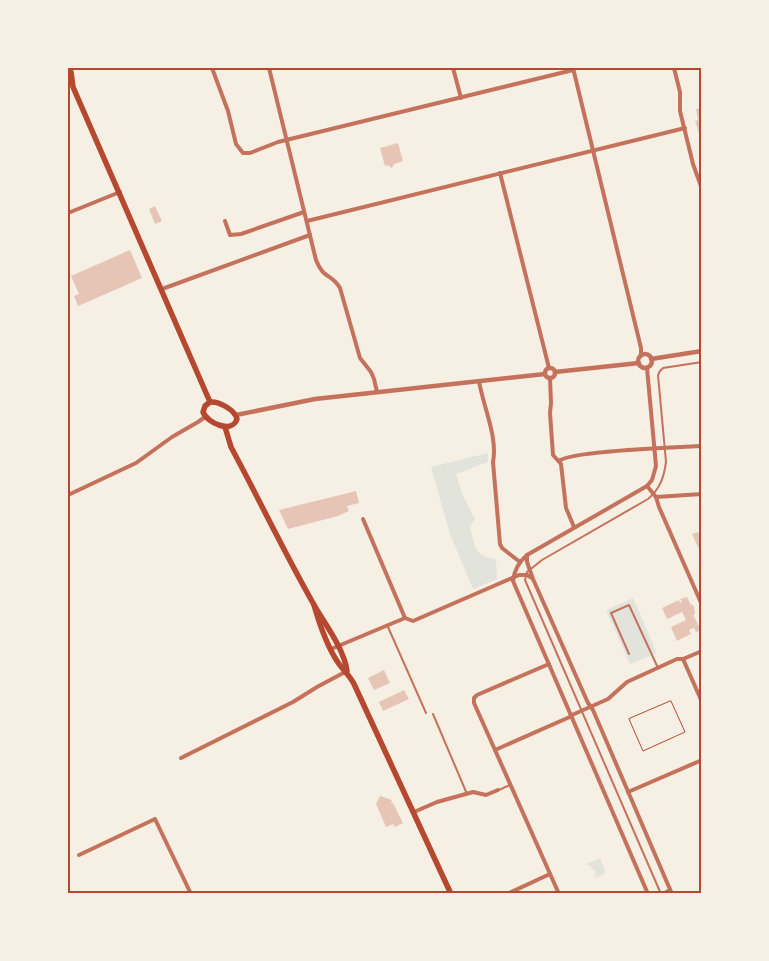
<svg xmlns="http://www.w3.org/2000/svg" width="769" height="961" font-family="Overpass,sans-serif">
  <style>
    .green { fill: #e2e4dc }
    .building { fill: #e6c5b7 }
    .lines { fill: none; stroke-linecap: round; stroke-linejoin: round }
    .path { stroke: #b5482f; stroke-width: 1 }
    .service { stroke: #c5725c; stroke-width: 2 }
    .minor { stroke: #c5725c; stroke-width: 4 }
    .tertiary { stroke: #c5725c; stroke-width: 4.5 }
    .primary { stroke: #b5482f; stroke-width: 5.5 }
    .neatline { fill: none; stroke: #b5482f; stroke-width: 2 }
  </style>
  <rect width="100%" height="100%" fill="#f6efe4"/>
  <!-- green -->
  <g class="green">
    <path d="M488,453V462L456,474L462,494L475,519L470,527C475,545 474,557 496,559L497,579L473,589L450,534L431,467Z"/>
    <path d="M633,598L657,653L630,664L606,610Z"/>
    <path d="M600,858L605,871L603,875L595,878V870H592L591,866L586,864Z"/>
  </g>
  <!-- building -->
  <g class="building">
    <path d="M702,108V139H701L695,121L698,120L696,109Z"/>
    <path d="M398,143L403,161L394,164L392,168L388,165L385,166L380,148Z"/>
    <path d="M155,206L162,221L155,224L149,209Z"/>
    <path d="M130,250L142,278L78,306L74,296L79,294L71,276Z"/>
    <path d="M356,491L359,503L347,506L349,511L338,516L288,529L279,510Z"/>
    <path d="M698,532L700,535H702V556L692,534Z"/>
    <path d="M687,597L691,605L692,604L694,607L695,614L693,615L701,630L696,632L694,628L689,630L691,634L677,641L671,627L686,620L682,612L667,619L662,608L679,600L680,603L682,602L680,599Z"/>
    <path d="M384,670L390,683L374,690L368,678Z"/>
    <path d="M404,690L409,699L383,711L379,702Z"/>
    <path d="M380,796L392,800L391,804L393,803L403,823L395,827L393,824L386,827L376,804Z"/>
  </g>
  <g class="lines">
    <!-- path -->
    <path class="path" d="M671,701L685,732L643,751L629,719Z"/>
    <!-- service -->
    <g class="service">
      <path d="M388,627L426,713"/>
      <path d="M629,654L611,613L629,605L658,668"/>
      <path d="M433,714L467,794"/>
      <path d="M499,790L510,785"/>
      <path d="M661,894L525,580L527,572L542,560L648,499C660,489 664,477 666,462L658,375L660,371L663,368L702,362"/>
    </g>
    <!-- minor -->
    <g class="minor">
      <path d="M212,68L228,111L236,144L243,153H250L278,142L573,70"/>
      <path d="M269,68L316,260C323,279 332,274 340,288L360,358L371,372L374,379L377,392"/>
      <path d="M453,68L461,98"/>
      <path d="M573,68L641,348V356"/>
      <path d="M674,68L680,92V111L693,164L702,189"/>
      <path d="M500,173L549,368"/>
      <path d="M68,213L120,192"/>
      <path d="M225,221L230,235L241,234L304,212"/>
      <path d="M307,221L685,128"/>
      <path d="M162,289L310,235"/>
      <path d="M647,368L656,466L652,480L647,486L527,555C519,562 514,570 513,581L648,894"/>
      <path d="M550,378L551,403L550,413L553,455L561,464L566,508L574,527"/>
      <path d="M479,381C483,406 498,437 493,462L500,544L502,548L520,562"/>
      <path d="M559,461C570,451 680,447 702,446"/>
      <path d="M647,486L656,497L659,507L702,605"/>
      <path d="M68,495L136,463L172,437L198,422L205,417"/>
      <path d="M656,497L702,494"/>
      <path d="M363,519L405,618"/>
      <path d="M527,555V562L533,579L588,703L593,710L672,894"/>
      <path d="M405,618L413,621L519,575H527L532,578"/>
      <path d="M331,649L405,618"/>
      <path d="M702,651L683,659L702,702"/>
      <path d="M549,664L477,695L474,698V703L495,750L572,716"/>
      <path d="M572,715L608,699L627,682L677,659H683"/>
      <path d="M495,750L559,894"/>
      <path d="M181,758L293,702L317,687L347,671"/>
      <path d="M628,792L702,760"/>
      <path d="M414,812L437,802L473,792L486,795L498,790"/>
      <path d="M79,855L155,819L191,894"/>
      <path d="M507,894L550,874"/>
      <path d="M663,894L670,890"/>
    </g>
    <!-- tertiary -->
    <g class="tertiary">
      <circle cx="645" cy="361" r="7"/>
      <path d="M651,359L702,351"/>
      <circle cx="550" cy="373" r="5"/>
      <path d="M555,372L639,363"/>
      <path d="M236,415L315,399L545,374"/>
    </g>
    <!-- primary -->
    <g class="primary">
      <path d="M71,72L73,87L210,402"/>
      <path d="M210,402C219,401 235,410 237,419C232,434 207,423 203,412L205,406Z"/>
      <path d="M225,427L231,447C259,499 284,552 313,603C324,623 344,648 347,671"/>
      <path d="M314,605C320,626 327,647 339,664C344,671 350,676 354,684L451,894"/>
    </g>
  </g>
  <!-- border -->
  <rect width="769" height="961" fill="none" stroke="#f6efe4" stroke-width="138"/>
  <rect x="69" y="69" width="631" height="823" class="neatline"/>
</svg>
